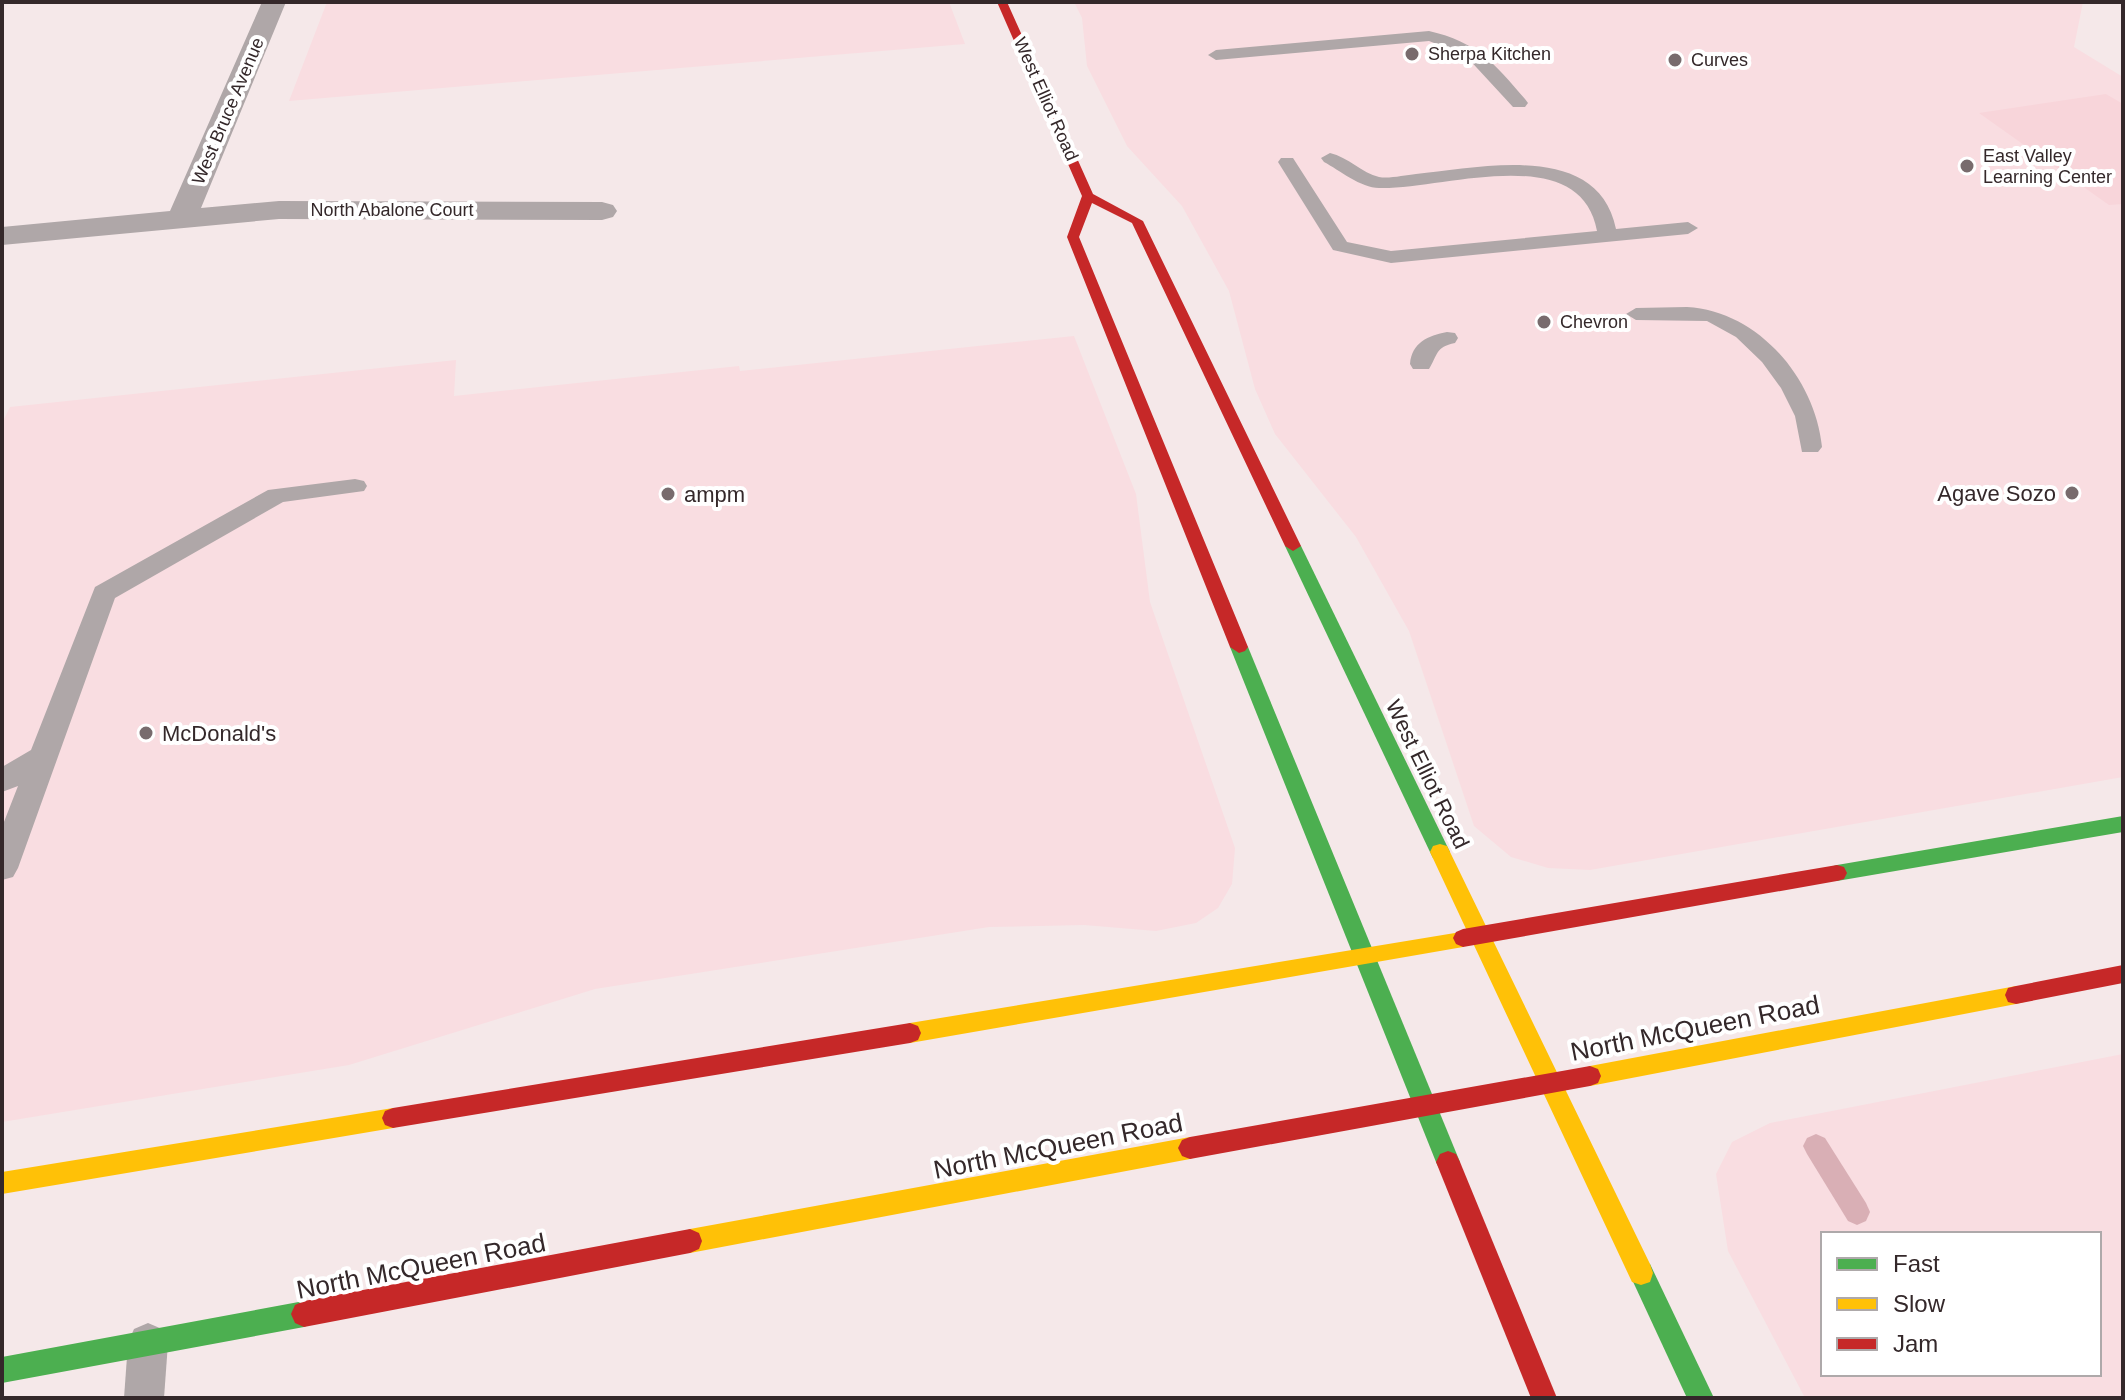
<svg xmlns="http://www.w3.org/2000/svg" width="2125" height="1400" font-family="Helvetica,sans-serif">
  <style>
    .built { fill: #f9dde1; fill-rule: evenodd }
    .green { fill: #f8d5da }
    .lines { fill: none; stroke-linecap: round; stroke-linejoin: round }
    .stream { fill: #d9afb5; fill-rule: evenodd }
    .lane { fill: #afa7a8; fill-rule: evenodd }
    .street { fill: #afa7a8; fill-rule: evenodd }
    .fast { fill: #4caf50; fill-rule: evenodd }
    .slow { fill: #ffc107; fill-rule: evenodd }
    .jam { fill: #c62828; fill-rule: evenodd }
    .poi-dot { fill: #786b6d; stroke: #fff; stroke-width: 3 }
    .labels { text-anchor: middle; stroke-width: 8; stroke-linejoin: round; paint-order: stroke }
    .far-poi-label { font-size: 18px; fill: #34282a; stroke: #fff; text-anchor: start }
    .far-street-label { font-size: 18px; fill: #34282a; stroke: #fff }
    .poi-label { font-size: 22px; fill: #34282a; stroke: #fff; text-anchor: start }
    .street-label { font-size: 22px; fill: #34282a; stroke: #fff }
    .near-street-label { font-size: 26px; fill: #34282a; stroke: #fff }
  </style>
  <rect width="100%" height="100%" fill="#f5e8e9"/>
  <!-- built -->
  <g class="built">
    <path d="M327,2H949L965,44L289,101Z"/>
    <path d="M1074,2H2083L2074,47L2123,77V777L1590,870L1548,868L1511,857L1474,826L1409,631L1356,537L1275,434L1255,389L1229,291L1182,206L1127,146L1087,66L1082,18Z"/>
    <path d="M1074,336L1136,494L1150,602L1235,848L1232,884L1218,908L1196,923L1156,931L1084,925L989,927L595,989L349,1065L2,1122V423L10,407L456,360L454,396L739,366L740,371Z"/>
    <path d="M2123,1054V1398H1805L1728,1251L1716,1174L1732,1142L1770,1123ZM1823,1234H2099V1374H1823Z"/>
  </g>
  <!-- green -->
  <path class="green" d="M2106,94L2123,104V204L2109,205L1979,113Z"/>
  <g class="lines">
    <!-- stream -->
    <path class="stream" d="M1816,1134L1825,1138L1866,1203L1870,1212L1866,1221L1857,1225L1848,1221L1807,1154L1803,1146L1807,1138Z"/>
    <!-- lane -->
    <g class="lane">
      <path d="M1429,31C1477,42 1494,63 1525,99L1528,103L1525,107H1513L1465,55L1429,41L1216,60L1208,55L1216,50Z"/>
      <path d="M1330,153C1348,157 1362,173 1379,177C1389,179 1405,175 1416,174C1480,168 1598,140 1616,229L1688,222L1698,228L1688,234L1391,263L1333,250L1278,162L1281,158H1293L1347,242L1391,251L1597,231C1580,139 1442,190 1379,188C1361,188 1339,170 1324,162L1321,158Z"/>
      <path d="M1687,307C1758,311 1815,378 1822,447L1818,452H1802L1795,416L1781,388L1762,362L1736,337L1707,321L1636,320L1626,314L1636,308Z"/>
      <path d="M1447,332L1455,333L1458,338L1455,343C1435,347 1438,355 1429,369H1413L1410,364C1412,342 1428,336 1447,332Z"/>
      <path d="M355,479L364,481L367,486L364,491L283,502L115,598L18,868L13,877L2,880V827L18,786L2,792V767L31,750L95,587L268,490Z"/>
      <path d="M148,1323L162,1329L168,1343L164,1398H124L128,1343L134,1329Z"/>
    </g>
    <!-- street -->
    <path class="street" d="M262,2H286L201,208L279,201L602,202L613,205L617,211L613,217L602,220L279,219L2,245V227L170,211Z"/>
    <!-- fast -->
    <g class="fast">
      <path d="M1293,541L1301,546L1450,852L1447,858L1440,860L1433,858L1430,852L1285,546Z"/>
      <path d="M1239,641L1248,647L1460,1162L1456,1170L1448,1173L1440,1170L1436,1162L1230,647Z"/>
      <path d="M2123,816V832L1837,881L1830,879L1827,873L1830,867L1837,865Z"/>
      <path d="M1641,1261L1650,1264L1714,1398H1687L1629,1273L1632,1264Z"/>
      <path d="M304,1301L313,1305L317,1314L313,1323L304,1327L2,1383V1357Z"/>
    </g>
    <!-- slow -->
    <g class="slow">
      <path d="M1440,844L1447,846L1450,852L1650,1264L1653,1273L1650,1282L1641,1285L1632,1282L1472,941L1463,947L910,1043L902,1040L899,1033L902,1026L910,1023L1467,931L1430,852L1433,846Z"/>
      <path d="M2016,986L2024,988L2027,995L2024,1002L2016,1004L1590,1086L1582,1083L1579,1076L1582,1069L1590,1066Z"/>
      <path d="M393,1108L401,1111L404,1118L401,1125L393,1128L2,1194V1172Z"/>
      <path d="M1190,1137L1198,1140L1202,1148L1198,1156L1190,1159L690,1253L681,1249L678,1241L681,1233L690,1229Z"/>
    </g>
    <!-- jam -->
    <g class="jam">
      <path d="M997,2H1007L1093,194L1143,221L1301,546L1293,551L1285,546L1132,223L1092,203L1079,237L1248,647L1245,651L1239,653L1230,647L1067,237L1082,196Z"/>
      <path d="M1837,865L1844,867L1847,873L1844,879L1837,881L1463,947L1456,944L1453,938L1456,932L1463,929Z"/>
      <path d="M2123,965V983L2016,1004L2008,1002L2005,995L2008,988L2016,986Z"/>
      <path d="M910,1023L918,1026L921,1033L918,1040L910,1043L393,1128L385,1125L382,1118L385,1111L393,1108Z"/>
      <path d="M1590,1066L1598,1069L1601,1076L1598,1083L1590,1086L1190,1159L1182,1156L1178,1148L1182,1140L1190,1137Z"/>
      <path d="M1448,1151L1456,1154L1460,1162L1557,1398H1531L1436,1162L1440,1154Z"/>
      <path d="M690,1229L699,1233L702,1241L699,1249L690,1253L304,1327L295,1323L291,1314L295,1305L304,1301Z"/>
    </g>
  </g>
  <!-- markers -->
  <g class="poi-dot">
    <circle cx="1412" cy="54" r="8"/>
    <circle cx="1675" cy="60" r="8"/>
    <circle cx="1967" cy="166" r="8"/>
    <circle cx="1544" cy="322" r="8"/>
    <circle cx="2072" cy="493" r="8"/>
    <circle cx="668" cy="494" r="8"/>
    <circle cx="146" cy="733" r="8"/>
  </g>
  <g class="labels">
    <!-- far-poi labels -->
    <g class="far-poi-label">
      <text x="1428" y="60">Sherpa Kitchen</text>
      <text x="1691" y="66">Curves</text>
      <text x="1983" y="162">East Valley<tspan x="1983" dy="21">Learning Center</tspan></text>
      <text x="1560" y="328">Chevron</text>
    </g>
    <!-- far-street labels -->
    <g class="far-street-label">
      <text transform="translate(1046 99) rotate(66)" y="6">West Elliot Road</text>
      <text transform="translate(228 111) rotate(-67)" y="6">West Bruce Avenue</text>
      <text x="392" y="216">North Abalone Court</text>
    </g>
    <!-- poi labels -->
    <g class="poi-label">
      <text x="2056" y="501" text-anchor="end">Agave Sozo</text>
      <text x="684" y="502">ampm</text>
      <text x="162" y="741">McDonald's</text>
    </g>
    <!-- street labels -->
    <g class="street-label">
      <text transform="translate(1428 774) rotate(64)" y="8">West Elliot Road</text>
    </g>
    <!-- near-street labels -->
    <g class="near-street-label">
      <text transform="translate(1695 1028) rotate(-11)" y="9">North McQueen Road</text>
      <text transform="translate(1058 1146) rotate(-11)" y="9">North McQueen Road</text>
      <text transform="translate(421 1266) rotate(-11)" y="9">North McQueen Road</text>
    </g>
  </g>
  <!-- border -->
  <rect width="2125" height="1400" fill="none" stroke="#34282a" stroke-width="8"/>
  <!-- legend -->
  <rect x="1821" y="1232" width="280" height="144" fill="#ffffff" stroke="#aea9aa" stroke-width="2"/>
  <rect x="1837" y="1258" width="40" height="12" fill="#4caf50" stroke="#aea9aa" stroke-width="2"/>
  <text x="1893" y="1272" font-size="24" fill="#34282a">Fast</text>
  <rect x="1837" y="1298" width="40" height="12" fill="#ffc107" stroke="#aea9aa" stroke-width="2"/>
  <text x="1893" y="1312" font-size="24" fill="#34282a">Slow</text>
  <rect x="1837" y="1338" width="40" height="12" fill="#c62828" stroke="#aea9aa" stroke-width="2"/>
  <text x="1893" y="1352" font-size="24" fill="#34282a">Jam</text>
</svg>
